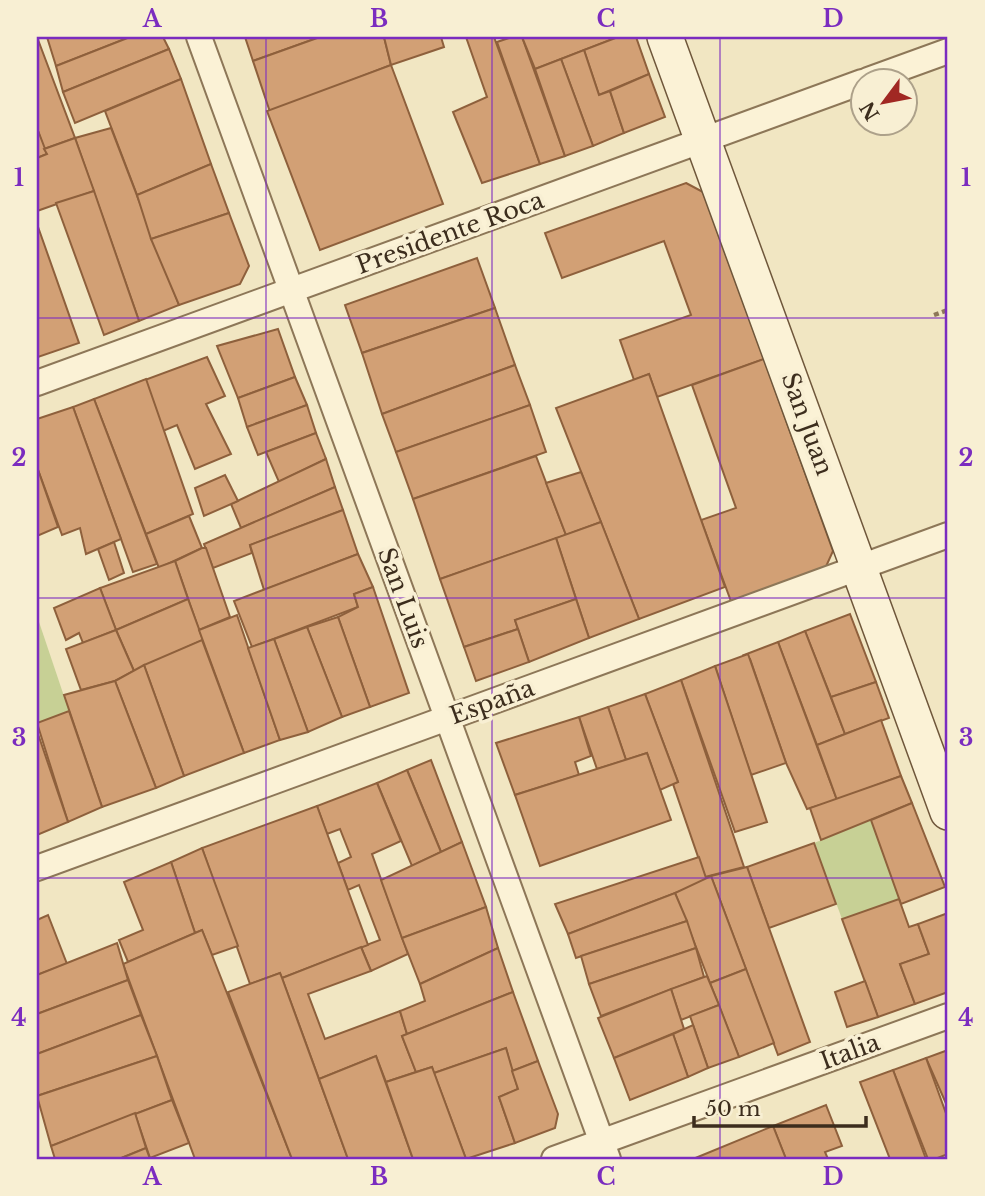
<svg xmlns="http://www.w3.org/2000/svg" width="985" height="1196" font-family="'Libre Baskerville',serif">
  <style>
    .green { fill: #c7d095 }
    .building { fill: #d2a075; stroke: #8e603c; stroke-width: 2 }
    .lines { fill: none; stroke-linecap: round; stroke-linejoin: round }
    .street-casing { stroke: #8d7758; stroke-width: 28 }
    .secondary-casing { stroke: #6f573b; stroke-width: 38 }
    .path { stroke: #8d7758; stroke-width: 4.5; stroke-dasharray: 5 3.5; stroke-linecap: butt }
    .street { stroke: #fbf2d6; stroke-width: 24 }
    .secondary { stroke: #fbf2d6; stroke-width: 35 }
    .grid { fill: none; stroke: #7b2cbf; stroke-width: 2; stroke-opacity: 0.55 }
    .labels { text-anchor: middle; stroke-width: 7; stroke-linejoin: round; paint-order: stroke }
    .street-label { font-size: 24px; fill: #3c2d1d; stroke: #f8efd3 }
    .neatline { fill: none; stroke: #7b2cbf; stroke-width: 2.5 }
    .grid-label { font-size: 23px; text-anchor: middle; font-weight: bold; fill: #7b2cbf }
  </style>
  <rect width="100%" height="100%" fill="#f1e6c2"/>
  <!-- green -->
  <g class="green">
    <path d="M37,616L69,711L37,723Z"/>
    <path d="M871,820L899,899L842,919L814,843Z"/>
  </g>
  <!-- building -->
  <g class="building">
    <path d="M37,37L75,138L44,149L37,128Z"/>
    <path d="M47,37H130L56,66Z"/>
    <path d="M130,37H163L169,49L63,92L56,66Z"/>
    <path d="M245,37H320L253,61Z"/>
    <path d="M320,37H384L391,65L270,112L253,61Z"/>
    <path d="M384,37H441L444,47L391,65Z"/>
    <path d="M466,37H494L540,164L482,183L453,112L487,97Z"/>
    <path d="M512,37H522L565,156L540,164L497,42Z"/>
    <path d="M522,37H618L535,69Z"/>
    <path d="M618,37H636L649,74L599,95L584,50Z"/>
    <path d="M169,49L181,79L75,123L63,92Z"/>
    <path d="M584,50L599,95L610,91L624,133L593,146L561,59Z"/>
    <path d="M561,59L593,146L565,156L535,69Z"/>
    <path d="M391,65L443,204L320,250L267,111Z"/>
    <path d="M649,74L665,117L624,133L610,91Z"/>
    <path d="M181,79L211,164L137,195L105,111Z"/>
    <path d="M37,128L47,154L37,158Z"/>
    <path d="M111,128L179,305L139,321L75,138Z"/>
    <path d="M75,138L94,191L37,211V158L47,154L44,149Z"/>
    <path d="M211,164L229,213L151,239L137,195Z"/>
    <path d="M686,183L703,192L764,359L657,397L649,374L634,380L620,340L691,315L664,241L562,278L545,233Z"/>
    <path d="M94,191L139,321L104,335L56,203Z"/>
    <path d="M229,213L249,266L240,284L179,305L151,239Z"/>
    <path d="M37,224L79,343L38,357L37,353Z"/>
    <path d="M477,258L495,308L362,353L345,305Z"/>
    <path d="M495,308L515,365L382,414L362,353Z"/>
    <path d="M278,329L295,377L238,398L217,346Z"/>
    <path d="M207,357L225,396L206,404L231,454L195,469L177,425L163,431L142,381Z"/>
    <path d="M764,359L833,551L824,571L732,604L701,520L736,508L692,385Z"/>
    <path d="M515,365L530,405L396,452L382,414Z"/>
    <path d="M649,374L725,587L639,619L556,408Z"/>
    <path d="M295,377L307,405L247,427L238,398Z"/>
    <path d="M146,379L193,514L146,534L94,399Z"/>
    <path d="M94,399L157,564L133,572L73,407Z"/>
    <path d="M307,405L316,433L258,455L247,427Z"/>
    <path d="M530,405L546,452L413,499L396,452Z"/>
    <path d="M73,407L121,539L86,554L80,528L62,535L37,467V419Z"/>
    <path d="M316,433L326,459L279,482L266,452Z"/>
    <path d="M536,456L566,535L440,579L413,499Z"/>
    <path d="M326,459L335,487L241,528L231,504Z"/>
    <path d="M37,467L58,527L37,536Z"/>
    <path d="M581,472L601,522L566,535L546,483Z"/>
    <path d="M225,475L238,501L204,516L195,488Z"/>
    <path d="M335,487L343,510L250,545L252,553L213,568L204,544Z"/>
    <path d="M343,510L358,554L264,590L250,545Z"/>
    <path d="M189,516L202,548L159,568L146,534Z"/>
    <path d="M601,522L639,619L589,638L556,538Z"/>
    <path d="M556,538L576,599L515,620L518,629L464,647L440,579Z"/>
    <path d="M114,542L124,573L109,580L98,549Z"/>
    <path d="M202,548H206L230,617L199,630L175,561Z"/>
    <path d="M358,554L373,587L354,594L358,607L252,647L234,601Z"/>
    <path d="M175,561L188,599L116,630L100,588Z"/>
    <path d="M373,587L409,693L370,707L338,617L358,607L354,594Z"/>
    <path d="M100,588L116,630L83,643L79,633L66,640L54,608Z"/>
    <path d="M188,599L203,640L134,671L116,630Z"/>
    <path d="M576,599L589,638L529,662L515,620Z"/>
    <path d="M850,614L876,682L831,697L805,631Z"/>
    <path d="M237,615L280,740L244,753L199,630Z"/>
    <path d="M338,617L370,707L342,717L307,627Z"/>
    <path d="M307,627L342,717L308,732L274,639Z"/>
    <path d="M518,629L529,662L476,681L464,647Z"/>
    <path d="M116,630L134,671L115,681L81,690L66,649Z"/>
    <path d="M805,631L845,734L817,745L778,642Z"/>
    <path d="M274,639L308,732L280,740L248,648Z"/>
    <path d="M202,640L244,753L184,776L144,665Z"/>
    <path d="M778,642L837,800L807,809L786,763L750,659L744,655Z"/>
    <path d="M748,654L786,763L751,775L715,666Z"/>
    <path d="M144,665L184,776L156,788L115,681Z"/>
    <path d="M715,666L767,822L735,832L681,680Z"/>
    <path d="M681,680L744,867L705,877L673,784L678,782L645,694Z"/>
    <path d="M115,681L156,788L102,807L64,695Z"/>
    <path d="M876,682L889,718L845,734L831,697Z"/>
    <path d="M645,694L678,782L660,790L647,753L626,760L608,707Z"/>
    <path d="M608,707L626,760L597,769L579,717Z"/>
    <path d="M69,711L102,807L68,822L37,723Z"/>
    <path d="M579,717L591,756L575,762L579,775L515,795L496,743Z"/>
    <path d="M881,720L901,776L837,800L817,745Z"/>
    <path d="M37,731L68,822L37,835Z"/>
    <path d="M647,753L671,820L540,866L515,795Z"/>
    <path d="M431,760L462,842L441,852L407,770Z"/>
    <path d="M407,770L441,852L412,866L377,783Z"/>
    <path d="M901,776L912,803L821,840L810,808Z"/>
    <path d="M377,783L401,841L372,854L408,954L371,971L361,947L380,940L359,885L348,890L338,863L351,857L340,829L327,834L317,806Z"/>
    <path d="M912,803L945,887L901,904L871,820Z"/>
    <path d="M317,806L368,945L282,978L280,973L250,984L202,848Z"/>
    <path d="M462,842L486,907L402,938L381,880Z"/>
    <path d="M814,843L836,904L769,928L747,867Z"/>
    <path d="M202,848L238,946L212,955L202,930L195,933L171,862Z"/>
    <path d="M699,857L707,881L568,934L555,904Z"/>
    <path d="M171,862L195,933L128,962L119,940L143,930L124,882Z"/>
    <path d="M747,867L810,1042L778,1055L711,876Z"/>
    <path d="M711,876L746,969L710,983L675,893Z"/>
    <path d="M675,893L687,921L576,958L568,934Z"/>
    <path d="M899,899L909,927L918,924L929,954L900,964L915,1004L878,1017L842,919Z"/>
    <path d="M486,907L498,948L420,984L402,938Z"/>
    <path d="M948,913V992L915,1004L900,964L929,954L918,924Z"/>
    <path d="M48,915L67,964L37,975V920Z"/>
    <path d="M687,921L696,948L589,984L581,956Z"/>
    <path d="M202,930L212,955L292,1159H195L123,964Z"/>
    <path d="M117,943L128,980L37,1014V975Z"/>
    <path d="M361,947L371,971L308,994L325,1039L400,1011L407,1034L402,1036L416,1072L386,1082L376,1056L319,1079L282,978Z"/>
    <path d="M498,948L513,992L407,1034L400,1011L425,1001L420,984Z"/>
    <path d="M696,948L704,977L601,1016L589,984Z"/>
    <path d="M746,969L774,1043L739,1057L710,983Z"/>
    <path d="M280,973L282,978L348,1159H292L228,992Z"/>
    <path d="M707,976L719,1005L681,1020L671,989Z"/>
    <path d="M128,980L141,1015L37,1054V1014Z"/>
    <path d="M865,981L878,1017L847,1027L835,992Z"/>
    <path d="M671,989L684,1029L614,1058L598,1018Z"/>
    <path d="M513,992L538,1061L512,1071L506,1048L434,1073L432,1067L416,1072L402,1036Z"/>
    <path d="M719,1005L739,1057L708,1068L690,1016Z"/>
    <path d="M141,1015L157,1056L37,1096V1054Z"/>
    <path d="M693,1025L708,1068L688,1077L673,1034Z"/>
    <path d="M673,1034L688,1077L630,1100L614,1058Z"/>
    <path d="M506,1048L518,1089L499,1097L515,1143L466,1159L434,1073Z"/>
    <path d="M948,1050V1108L926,1058Z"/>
    <path d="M157,1056L172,1100L51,1146L37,1096Z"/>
    <path d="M376,1056L413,1159H348L319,1079Z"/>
    <path d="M926,1058L948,1119V1154L935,1159H928L893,1070Z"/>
    <path d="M538,1061L558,1114L555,1128L515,1143L499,1097L518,1089L512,1071Z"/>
    <path d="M432,1067L466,1159H413L386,1082Z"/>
    <path d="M893,1070L926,1159H890L860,1082Z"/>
    <path d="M172,1100L189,1143L150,1158L135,1114Z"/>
    <path d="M826,1105L842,1146L825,1152L828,1159H786L773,1126Z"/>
    <path d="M135,1113L146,1148L119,1159H55L51,1146Z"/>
    <path d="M773,1126L786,1159H693Z"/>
    <path d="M146,1148L150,1159H119Z"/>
  </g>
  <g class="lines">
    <!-- street casing -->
    <g class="street-casing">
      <g id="street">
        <path d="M199,37L608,1159"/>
        <path d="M868,80L948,51"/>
        <path d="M37,383L862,82"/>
        <path d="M37,868L948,535"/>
        <path d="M554,1159L948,1016"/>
      </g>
    </g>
    <!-- secondary casing -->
    <g class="secondary-casing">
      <path id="secondary" d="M665,37L948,812"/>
    </g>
    <!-- path -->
    <path class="path" d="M934,315L948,310"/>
    <!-- street -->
    <use href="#street" class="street"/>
    <!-- secondary -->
    <use href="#secondary" class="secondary"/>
  </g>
  <!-- grid -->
  <path class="grid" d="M266,37V1159M492,37V1159M720,37V1159M37,318H948M37,598H948M37,878H948"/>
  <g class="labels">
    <!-- street labels -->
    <g class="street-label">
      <text transform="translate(450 233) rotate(-20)" y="8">Presidente Roca</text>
      <text transform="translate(807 424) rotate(70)" y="8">San Juan</text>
      <text transform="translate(403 598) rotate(70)" y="8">San Luis</text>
      <text transform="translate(492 702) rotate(-20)" y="8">España</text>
      <text transform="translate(850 1052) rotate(-20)" y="8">Italia</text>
    </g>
  </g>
  <!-- border -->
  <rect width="985" height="1196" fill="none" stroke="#f8efd3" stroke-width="77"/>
  <!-- north arrow -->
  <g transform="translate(884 102) rotate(238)"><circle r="33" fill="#f8efd3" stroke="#ada18a" stroke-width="2"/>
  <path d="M0-5L12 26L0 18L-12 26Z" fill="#a12823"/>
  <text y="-10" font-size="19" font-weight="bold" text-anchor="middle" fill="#3c2d1d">N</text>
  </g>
  <!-- scale -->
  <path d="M694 1116v10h172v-10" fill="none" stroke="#3c2d1d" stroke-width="3.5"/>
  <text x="705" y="1116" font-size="21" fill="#3c2d1d" stroke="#f8efd3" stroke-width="5" paint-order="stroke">50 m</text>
  <rect x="38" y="38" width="908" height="1120" class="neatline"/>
  <g class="grid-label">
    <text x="152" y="27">A</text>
    <text x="379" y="27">B</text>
    <text x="606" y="27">C</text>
    <text x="833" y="27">D</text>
    <text x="19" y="186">1</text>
    <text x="966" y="186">1</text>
    <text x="19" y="466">2</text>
    <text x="966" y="466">2</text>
    <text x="19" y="746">3</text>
    <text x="966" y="746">3</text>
    <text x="19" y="1026">4</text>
    <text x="966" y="1026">4</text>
    <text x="152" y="1185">A</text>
    <text x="379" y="1185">B</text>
    <text x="606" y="1185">C</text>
    <text x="833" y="1185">D</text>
  </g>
</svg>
